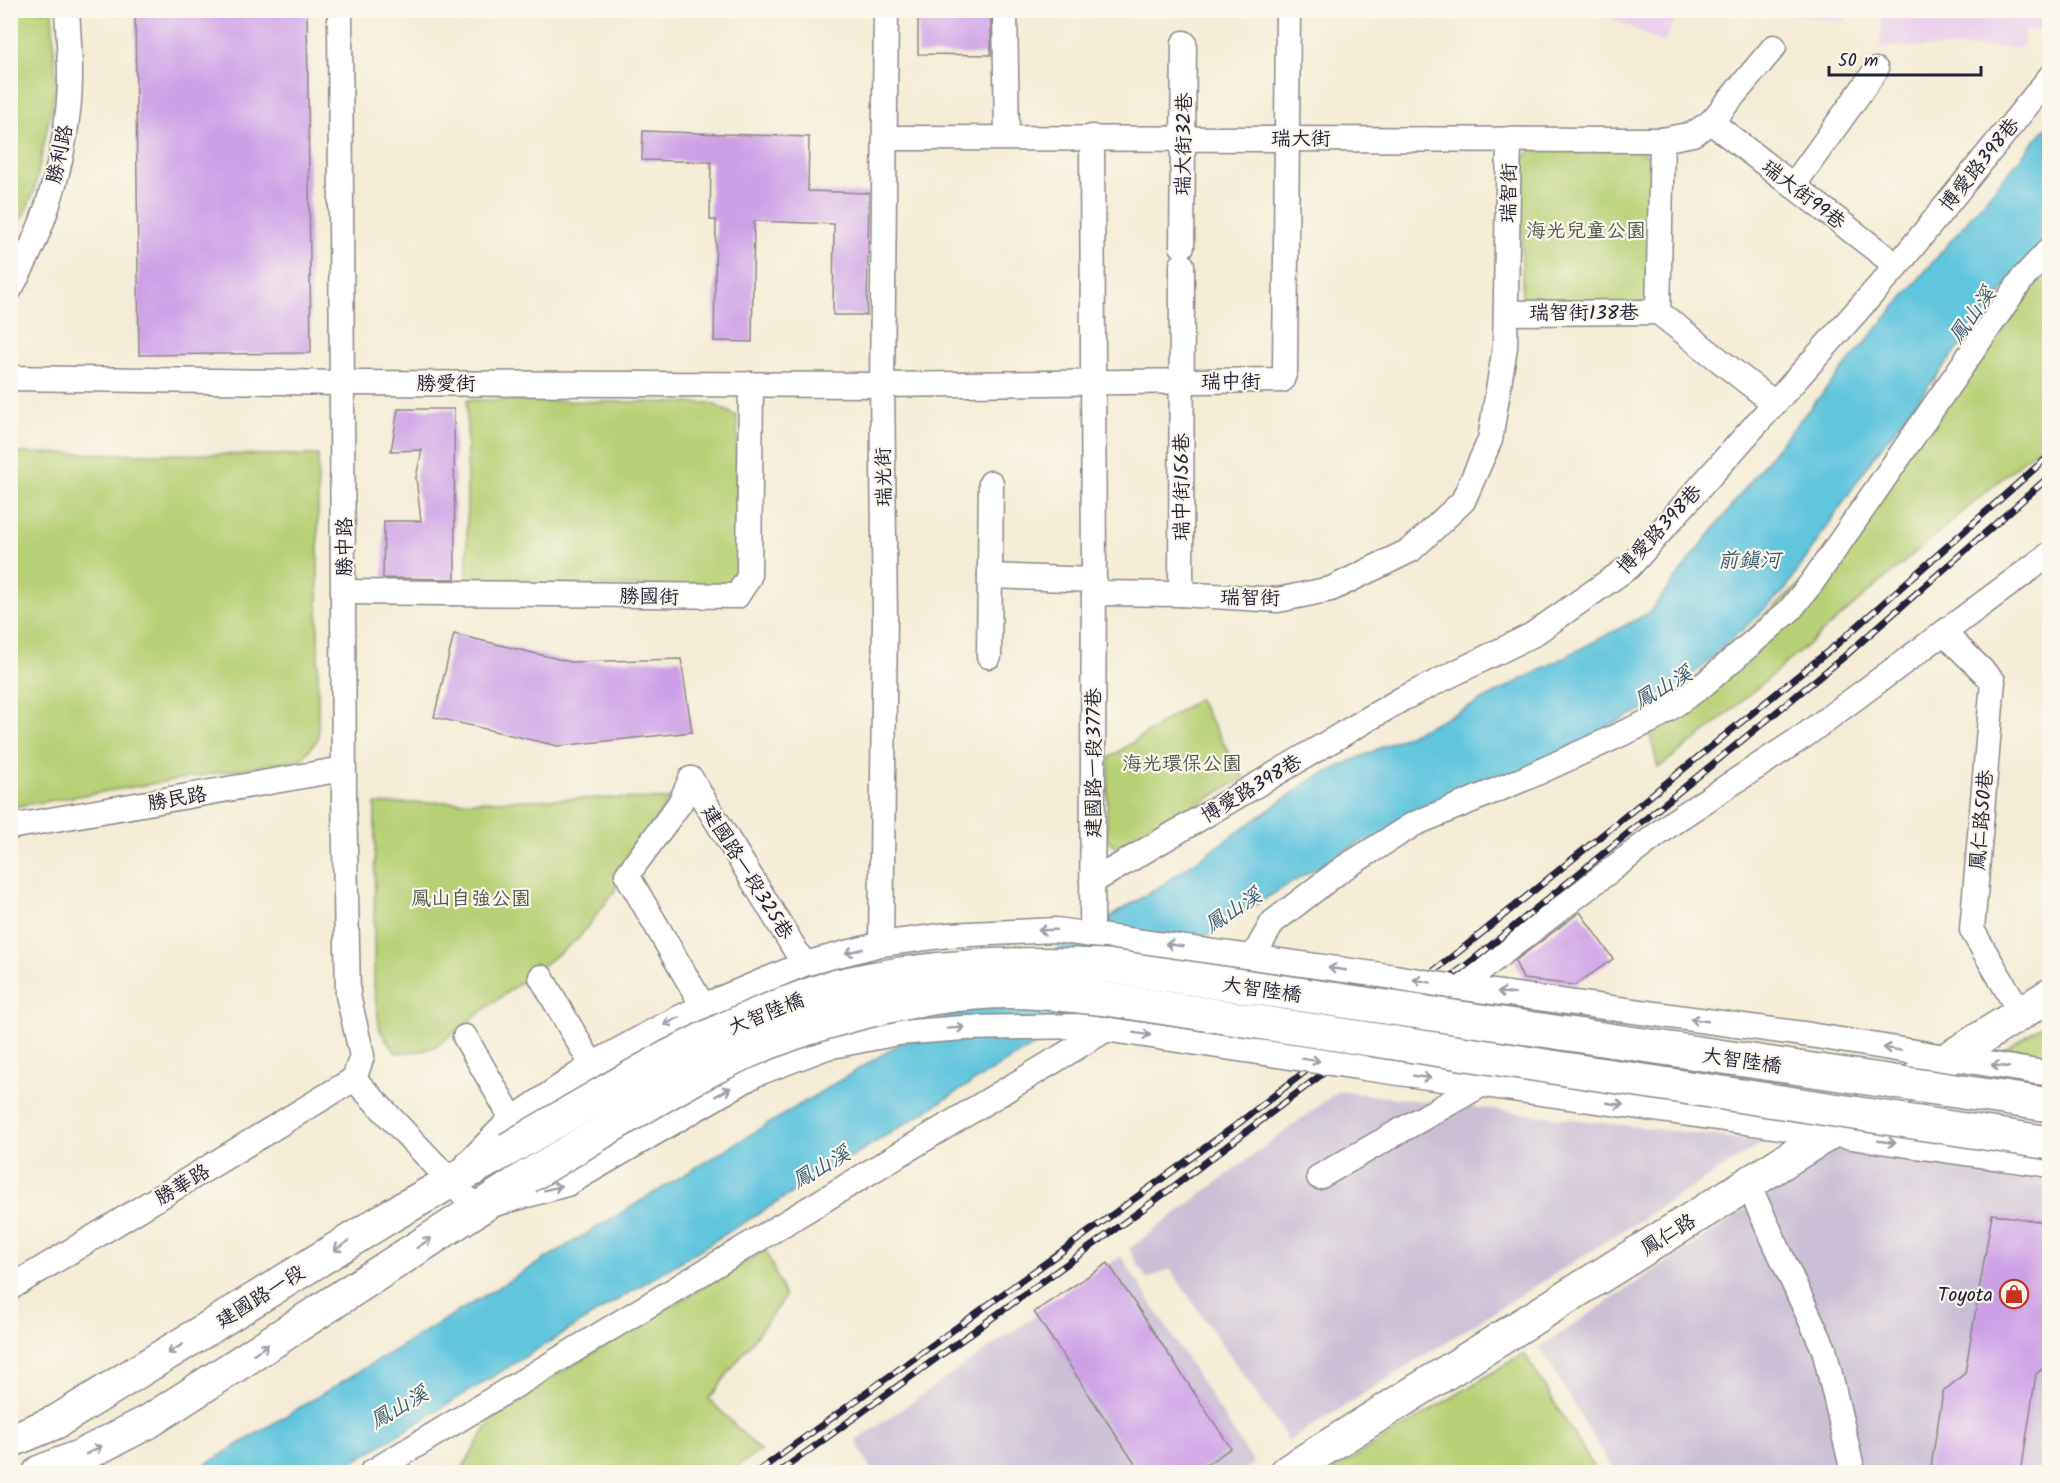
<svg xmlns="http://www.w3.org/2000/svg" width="2060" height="1483" font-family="Kalam,'LXGW WenKai TC',sans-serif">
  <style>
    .built { fill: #ebd1eb }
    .industrial { fill: #cbbfd5 }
    .green { fill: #b8d075; stroke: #6d7958; stroke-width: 1.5 }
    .water { fill: #60c5dd; stroke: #41748c; stroke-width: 1.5 }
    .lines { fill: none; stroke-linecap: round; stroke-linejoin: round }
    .river { stroke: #60c5dd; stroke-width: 36 }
    .building { fill: #cca0e6 }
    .street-casing { stroke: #8b8788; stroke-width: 27 }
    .secondary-casing { stroke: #8b8788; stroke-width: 36 }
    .primary-casing { stroke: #8b8788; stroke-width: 36 }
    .street { stroke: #fff; stroke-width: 24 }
    .secondary { stroke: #fff; stroke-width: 33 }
    .primary { stroke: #fff; stroke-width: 33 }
    .rail-casing { stroke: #22223b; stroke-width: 7 }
    .rail { stroke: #fbf7ec; stroke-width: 4.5; stroke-dasharray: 14; stroke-linecap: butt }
    .street-bridge-casing { stroke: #8b8788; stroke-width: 27; stroke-linecap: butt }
    .primary-bridge-casing { stroke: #8b8788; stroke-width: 36; stroke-linecap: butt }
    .street-bridge { stroke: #fff; stroke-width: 24 }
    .primary-bridge { stroke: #fff; stroke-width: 33 }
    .oneway { stroke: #9c9ca7 }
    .labels { text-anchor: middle; stroke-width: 4.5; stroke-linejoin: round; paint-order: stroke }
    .street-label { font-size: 20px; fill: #22223b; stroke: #fbf7ec }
    .park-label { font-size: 20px; fill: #4f564c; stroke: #fbf7ec }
    .poi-label { font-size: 20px; fill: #22223b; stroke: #fbf7ec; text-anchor: end }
    .water-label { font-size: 21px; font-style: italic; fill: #385b74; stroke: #fbf7ec }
  </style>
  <rect width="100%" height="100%" fill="#fbf7ec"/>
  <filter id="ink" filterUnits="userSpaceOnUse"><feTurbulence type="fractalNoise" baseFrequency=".0167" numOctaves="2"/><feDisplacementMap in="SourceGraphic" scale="12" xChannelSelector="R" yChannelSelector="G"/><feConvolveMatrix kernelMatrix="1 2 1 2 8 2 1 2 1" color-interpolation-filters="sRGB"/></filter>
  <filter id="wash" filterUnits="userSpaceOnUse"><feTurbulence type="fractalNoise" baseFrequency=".008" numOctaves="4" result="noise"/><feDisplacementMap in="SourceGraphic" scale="24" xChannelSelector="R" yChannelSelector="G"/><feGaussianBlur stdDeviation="1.35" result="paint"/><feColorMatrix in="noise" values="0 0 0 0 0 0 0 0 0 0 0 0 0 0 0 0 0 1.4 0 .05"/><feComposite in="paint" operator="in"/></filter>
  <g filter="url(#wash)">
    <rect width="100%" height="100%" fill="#f4ecd6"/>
    <!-- built -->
    <g class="built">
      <path d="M1597,11H1664L1676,18L1664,43Z"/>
      <path d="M1781,11H1848L1845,23Z"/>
      <path d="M1883,11H2049V30H2025L2023,48L1880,47Z"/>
    </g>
    <!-- industrial -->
    <g class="industrial">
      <path d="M1338,1091L1764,1142L1289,1441L1170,1269L1147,1279L1129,1249Z"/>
      <path d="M1839,1147L2049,1175V1472H1614L1540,1347Z"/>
      <path d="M1121,1256L1254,1464L1240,1472H873L856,1441Z"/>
    </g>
    <!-- green -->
    <g class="green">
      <path d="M11,10L52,11L56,86L34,192L11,243Z"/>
      <path d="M1532,148L1640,149L1653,161L1649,298L1637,306L1536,307L1522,299V160Z"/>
      <path d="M2049,264V438L1707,731L1658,768L1647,722L1808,577Z"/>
      <path d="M467,400L711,403L737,416L738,573L724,587L467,584Z"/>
      <path d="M11,453L318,455V739L302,759L11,807Z"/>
      <path d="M1198,699L1244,778L1118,849L1106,838L1109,758Z"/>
      <path d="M599,798L670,799L618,870L615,891L578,939L436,1046L422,1051L396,1053L380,1030L374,988L375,804Z"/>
      <path d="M2049,1021V1064L1995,1056Z"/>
      <path d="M766,1250L785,1297L709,1399L760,1451L730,1472H460L497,1410Z"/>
      <path d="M1524,1353L1597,1472H1331Z"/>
    </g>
    <!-- water -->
    <path class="water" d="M2049,124V232L1872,459L1785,590L1701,668L1642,710L1551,753L1468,779L1279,890L1068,1024L337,1472H193L1156,889L1313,779L1473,705L1649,613L1774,451Z"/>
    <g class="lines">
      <!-- river -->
      <path class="river" d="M1374,826L1528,764L1586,731"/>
    </g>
    <g id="blocks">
      <!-- building -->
      <g class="building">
        <path d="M135,10H307L311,353L139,355Z"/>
        <path d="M918,10H991V55L918,54Z"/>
        <path d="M643,131L809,137L808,191L869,193L867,315H833L834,224L754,221L752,342L714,341L716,220H710L711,162L642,160Z"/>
        <path d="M398,409H454L455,579L383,578L384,521H421L416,477L422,450L391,451Z"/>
        <path d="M454,634L571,662L681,659L692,732L558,746L434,717Z"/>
        <path d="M1580,912L1613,959L1575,985L1523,979L1515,961Z"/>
        <path d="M1992,1214L2049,1223V1364L2036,1374L2021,1473H1930L1943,1392L1965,1373Z"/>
        <path d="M1108,1263L1231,1448L1194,1473H1141L1034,1312Z"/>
      </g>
    </g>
  </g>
  <g filter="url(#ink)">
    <use href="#blocks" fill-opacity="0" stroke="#8b8788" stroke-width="1.5"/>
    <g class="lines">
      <!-- street casing -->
      <g class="street-casing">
        <g id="street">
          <path d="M340,10L344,797L348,995L362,1056L354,1079"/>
          <path d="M1005,10L1007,137"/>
          <path d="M1711,122L1897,266"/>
          <path d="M886,138L1662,140L1693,134L1711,122L1774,47"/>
          <path d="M1793,186L1876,70"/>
          <path d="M1182,246L1184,43"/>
          <path d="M10,289C41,237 62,171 68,111C72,78 69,44 67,10"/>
          <path d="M1658,312L1662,140"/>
          <path d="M1506,313L1658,312L1774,403"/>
          <path d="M10,378L344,383L882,385L1282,380L1285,371L1288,10"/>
          <path d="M990,576L1094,580"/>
          <path d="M345,592L737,596L749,577L751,384"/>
          <path d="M1094,593L1181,594L1278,600L1331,589L1411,550L1463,501L1490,440L1505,347L1509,139"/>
          <path d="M1181,594L1182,265"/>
          <path d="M1944,633L1993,681L1972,930L2021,1014"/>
          <path d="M989,656L991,483"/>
          <path d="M691,779L680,803L627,875L703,1006"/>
          <path d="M691,779L804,964"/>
          <path d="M10,827L343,769"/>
          <path d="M1092,882L1402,699L1532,635L1629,567L1897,266L2050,77"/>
          <path d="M1092,933L1094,580L1092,137"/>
          <path d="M881,944L885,616L882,385L886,10"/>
          <path d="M1253,957L1273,922L1342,869L1414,824L1526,778L1654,719L1702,686L1790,610L1813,581L2023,278L2050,249"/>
          <path d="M541,977L592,1065"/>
          <path d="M1449,986L1810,1035L2050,1074"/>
          <path d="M1458,987L1676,820L1804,736L2050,554"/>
          <path d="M465,1037L513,1120"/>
          <path d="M1364,1068L2050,1165"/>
          <path d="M354,1079L477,1209L567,1184L756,1074L827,1047L898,1033L964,1028L1084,1026L1258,1052"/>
          <path d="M468,1163L506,1124L592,1065L657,1029L703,1006L804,964L881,944L948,935L1056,930L1395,977"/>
          <path d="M1319,1177L1481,1085"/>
          <path d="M1748,1184L1824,1349L1853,1472"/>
          <path d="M10,1288L354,1079"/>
          <path d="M372,1472L1107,1029"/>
        </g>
      </g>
      <!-- secondary casing -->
      <g class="secondary-casing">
        <path id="secondary" d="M1287,1472L2050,995"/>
      </g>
      <!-- primary casing -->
      <g class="primary-casing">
        <g id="primary">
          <path d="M10,1441L56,1422L390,1216L508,1149"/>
          <path d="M40,1472L79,1457L148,1422L527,1177"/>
        </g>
      </g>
      <!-- street -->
      <use href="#street" class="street"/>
      <!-- secondary -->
      <use href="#secondary" class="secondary"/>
      <!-- primary -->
      <use href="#primary" class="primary"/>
      <!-- rail casing -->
      <g class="rail-casing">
        <g id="rail">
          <path d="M757,1472L1239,1123L1462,949L1836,645L2050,455"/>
          <path d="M779,1472L1165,1193L1473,960L1845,656L2050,476"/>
        </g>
      </g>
      <!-- rail -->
      <use href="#rail" class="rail"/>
      <!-- street-bridge casing -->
      <g class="street-bridge-casing">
        <g id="street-bridge">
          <path d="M1395,977L1449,986"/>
          <path d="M1258,1052L1364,1068"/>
        </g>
      </g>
      <!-- primary-bridge casing -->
      <g class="primary-bridge-casing">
        <g id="primary-bridge">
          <path d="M508,1149C598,1097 687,1040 785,1004C802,998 819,990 837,986C926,965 1016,962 1107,966L2050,1105"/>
          <path d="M527,1177C588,1141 648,1102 711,1069C791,1027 899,997 989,992C1028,990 1068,995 1107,999L2050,1143"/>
        </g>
      </g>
      <!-- street-bridge -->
      <use href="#street-bridge" class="street-bridge"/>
      <!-- primary-bridge -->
      <use href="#primary-bridge" class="primary-bridge"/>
    </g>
    <!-- one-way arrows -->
    <defs><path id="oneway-shaft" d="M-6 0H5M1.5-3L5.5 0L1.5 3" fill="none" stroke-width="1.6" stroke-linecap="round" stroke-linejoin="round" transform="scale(1.5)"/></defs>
    <g class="oneway">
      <use href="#oneway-shaft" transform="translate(1047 930) rotate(178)"/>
      <use href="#oneway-shaft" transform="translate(1174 945) rotate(-172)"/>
      <use href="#oneway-shaft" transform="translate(854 951) rotate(166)"/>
      <use href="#oneway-shaft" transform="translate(1337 969) rotate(-172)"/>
      <use href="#oneway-shaft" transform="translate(1422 981) rotate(-170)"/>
      <use href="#oneway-shaft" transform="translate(1506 993) rotate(-173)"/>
      <use href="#oneway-shaft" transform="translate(1699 1020) rotate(-172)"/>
      <use href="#oneway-shaft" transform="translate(672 1021) rotate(154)"/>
      <use href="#oneway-shaft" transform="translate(956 1028) rotate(-4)"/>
      <use href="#oneway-shaft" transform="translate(1142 1034) rotate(9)"/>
      <use href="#oneway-shaft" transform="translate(1892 1049) rotate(-170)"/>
      <use href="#oneway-shaft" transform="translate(1311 1060) rotate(9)"/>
      <use href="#oneway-shaft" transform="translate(2000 1066) rotate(-172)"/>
      <use href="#oneway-shaft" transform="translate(1422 1077) rotate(8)"/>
      <use href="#oneway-shaft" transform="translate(723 1092) rotate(-29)"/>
      <use href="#oneway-shaft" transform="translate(1615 1104) rotate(8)"/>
      <use href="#oneway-shaft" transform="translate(1887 1142) rotate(8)"/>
      <use href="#oneway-shaft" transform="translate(553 1188) rotate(-15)"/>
      <use href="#oneway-shaft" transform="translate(424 1243) rotate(-33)"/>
      <use href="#oneway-shaft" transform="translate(341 1246) rotate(148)"/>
      <use href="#oneway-shaft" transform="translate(175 1349) rotate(148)"/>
      <use href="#oneway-shaft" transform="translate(261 1349) rotate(-33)"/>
      <use href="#oneway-shaft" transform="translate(94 1450) rotate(-27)"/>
    </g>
  </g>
  <!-- icons -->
  <defs>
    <g id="shop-ring" transform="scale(1.5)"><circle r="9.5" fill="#fbf7ec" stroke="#c8321e" stroke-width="1.5"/><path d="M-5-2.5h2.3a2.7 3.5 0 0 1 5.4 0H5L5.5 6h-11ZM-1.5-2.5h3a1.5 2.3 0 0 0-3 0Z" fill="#c8321e"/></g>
  </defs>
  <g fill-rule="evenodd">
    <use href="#shop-ring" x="2014" y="1294"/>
  </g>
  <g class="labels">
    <!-- street labels -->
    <g class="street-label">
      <text x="1301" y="145">瑞大街</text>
      <text transform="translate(1183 144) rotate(-89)" y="7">瑞大街32巷</text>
      <text transform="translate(59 154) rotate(-78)" y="7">勝利路</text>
      <text transform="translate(1979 164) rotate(-51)" y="7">博愛路398巷</text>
      <text transform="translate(1508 193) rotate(-89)" y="7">瑞智街</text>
      <text transform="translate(1804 194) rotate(38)" y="7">瑞大街99巷</text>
      <text x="1584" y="319">瑞智街138巷</text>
      <text x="1231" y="388">瑞中街</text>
      <text x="446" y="390">勝愛街</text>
      <text transform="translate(883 477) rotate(-91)" y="7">瑞光街</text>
      <text transform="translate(1181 487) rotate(-90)" y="7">瑞中街156巷</text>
      <text transform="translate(1659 529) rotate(-47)" y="7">博愛路398巷</text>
      <text transform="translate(344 547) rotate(-90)" y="7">勝中路</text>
      <text transform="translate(649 596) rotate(1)" y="7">勝國街</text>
      <text transform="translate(1250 597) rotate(1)" y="7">瑞智街</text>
      <text transform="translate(1093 763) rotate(-90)" y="7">建國路一段377巷</text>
      <text transform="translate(1251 788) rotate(-31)" y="7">博愛路398巷</text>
      <text transform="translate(177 798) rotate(-10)" y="7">勝民路</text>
      <text transform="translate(1981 820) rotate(-85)" y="7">鳳仁路50巷</text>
      <text transform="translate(748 872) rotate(58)" y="7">建國路一段325巷</text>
      <text transform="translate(1262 989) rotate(8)" y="7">大智陸橋</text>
      <text transform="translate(766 1013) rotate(-22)" y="7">大智陸橋</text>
      <text transform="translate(1742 1060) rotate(8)" y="7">大智陸橋</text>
      <text transform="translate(182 1184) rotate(-31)" y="7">勝華路</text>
      <text transform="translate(1668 1234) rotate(-32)" y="7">鳳仁路</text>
      <text transform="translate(260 1296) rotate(-32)" y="7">建國路一段</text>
    </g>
    <!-- park labels -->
    <g class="park-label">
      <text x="1586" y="237">海光兒童公園</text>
      <text x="1182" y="770">海光環保公園</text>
      <text x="471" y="905">鳳山自強公園</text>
    </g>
    <!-- poi labels -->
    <g class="poi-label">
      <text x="1993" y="1301">Toyota</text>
    </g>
    <!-- water labels -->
    <g class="water-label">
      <text transform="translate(1972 315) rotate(-54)" y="7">鳳山溪</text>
      <text x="1749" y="567">前鎮河</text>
      <text transform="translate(1663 687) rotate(-30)" y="7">鳳山溪</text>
      <text transform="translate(1233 910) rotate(-33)" y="7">鳳山溪</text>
      <text transform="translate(821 1167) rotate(-30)" y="7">鳳山溪</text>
      <text transform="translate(399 1407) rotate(-30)" y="7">鳳山溪</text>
    </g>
  </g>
  <!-- margin -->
  <rect width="2060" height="1483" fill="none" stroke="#fbf7ec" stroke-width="36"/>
  <!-- scale -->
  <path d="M1829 66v9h152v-9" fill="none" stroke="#22223b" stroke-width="3"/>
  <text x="1838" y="66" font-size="18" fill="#22223b" stroke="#fbf7ec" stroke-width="4.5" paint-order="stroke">50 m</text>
</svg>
